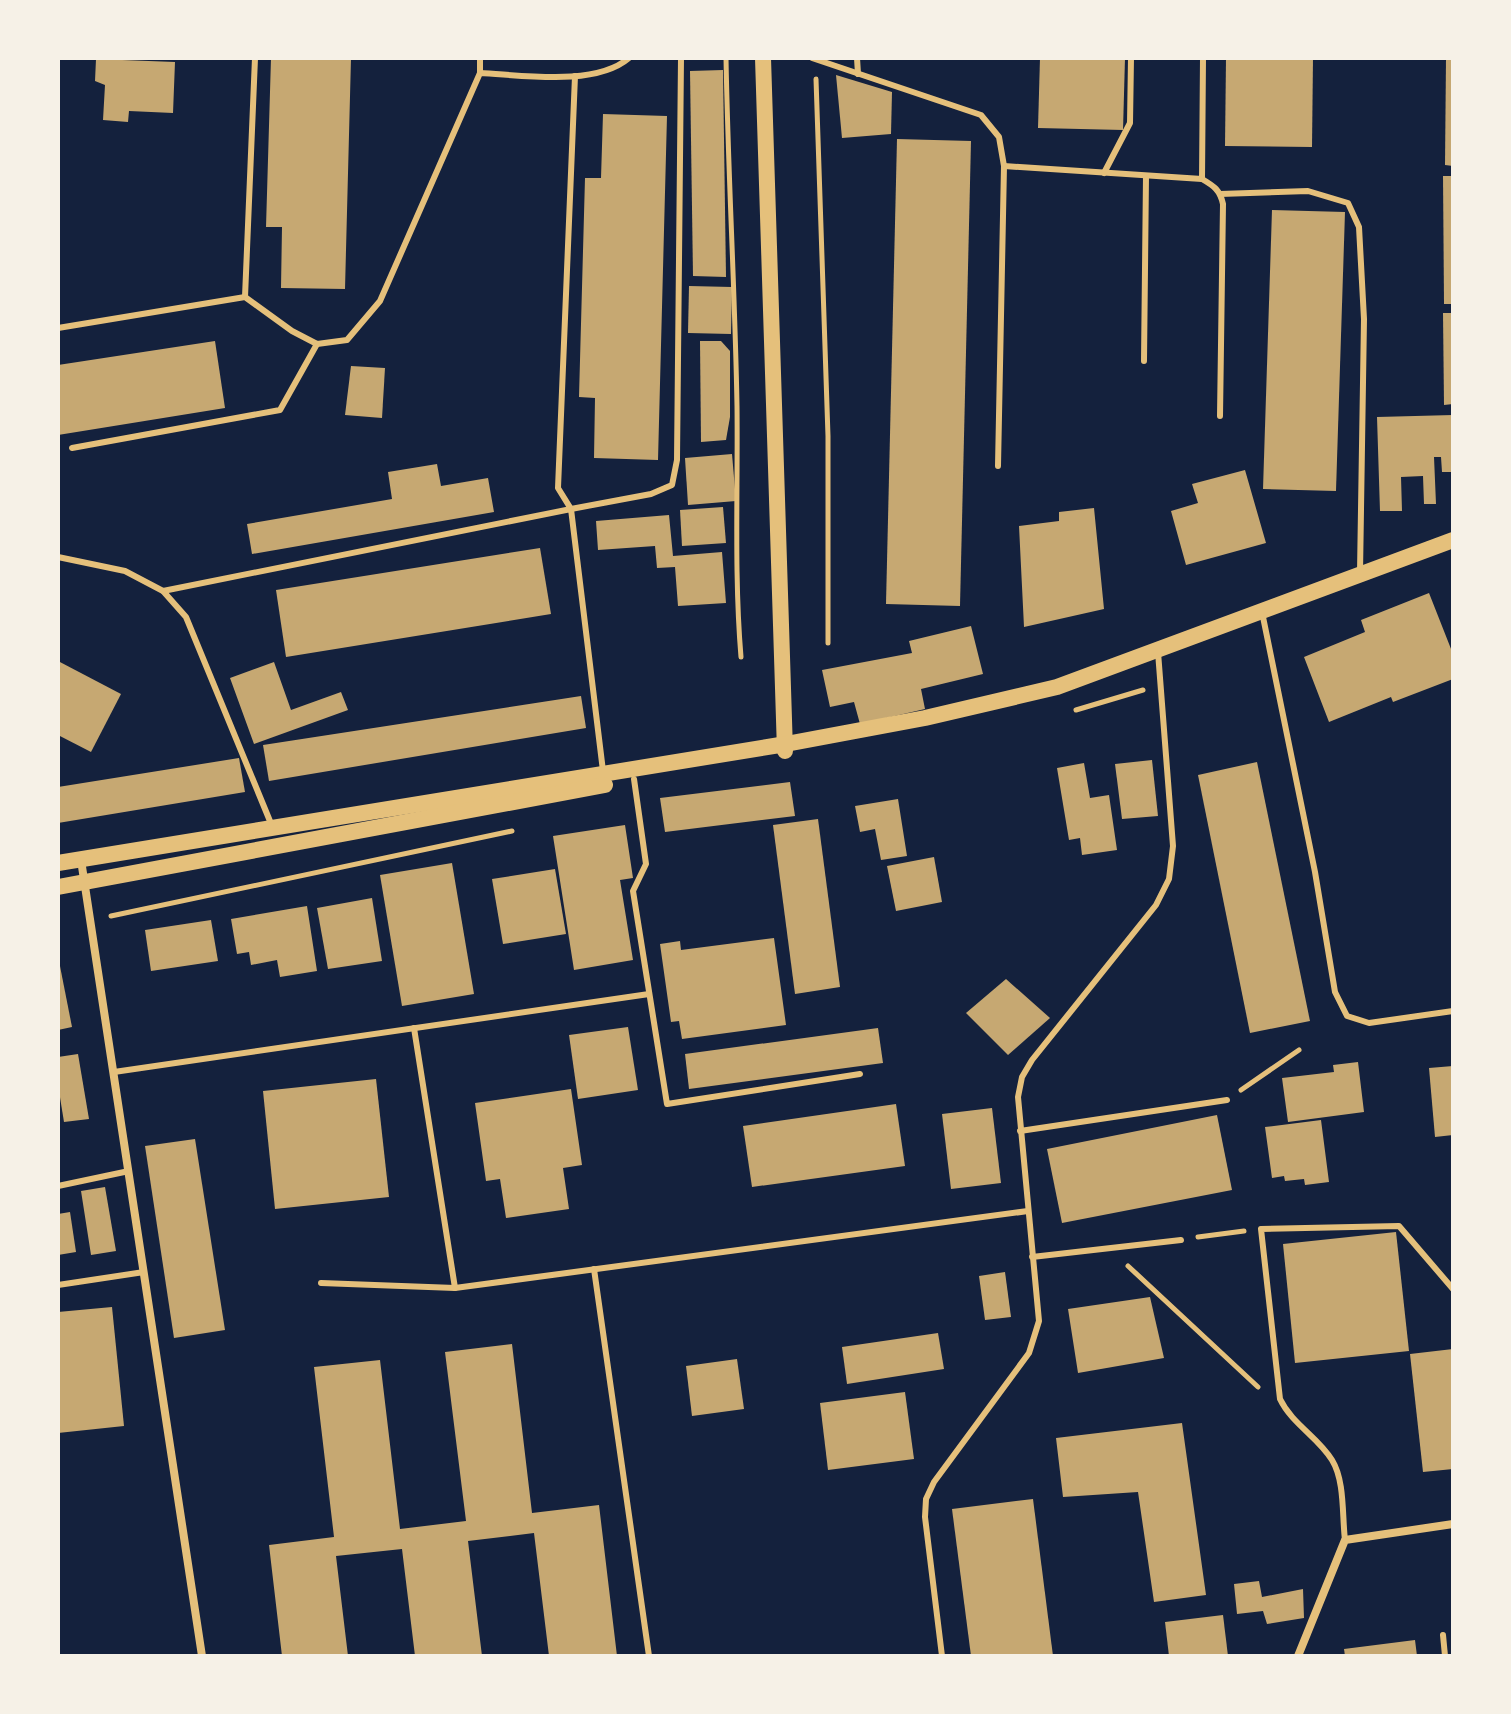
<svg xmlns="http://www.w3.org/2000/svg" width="1511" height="1714" font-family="Helvetica,sans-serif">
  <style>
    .building { fill: #c6a872 }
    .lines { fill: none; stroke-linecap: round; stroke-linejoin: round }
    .path { stroke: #e5c07b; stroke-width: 5 }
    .service { stroke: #e5c07b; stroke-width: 6 }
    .minor { stroke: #e5c07b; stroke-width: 8 }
    .secondary { stroke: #e5c07b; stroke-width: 16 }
  </style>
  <rect width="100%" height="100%" fill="#14213d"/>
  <!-- building -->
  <g class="building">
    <path d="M271,58H351L345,289L281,288L282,227H266Z"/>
    <path d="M1040,58H1125L1123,130L1038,128Z"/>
    <path d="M1226,58H1313L1312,147L1225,146Z"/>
    <path d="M1446,58H1453V166L1445,165Z"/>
    <path d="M96,59L175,62L173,113L129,111L128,122L103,120L105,85L95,81Z"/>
    <path d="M723,70L726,277L693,276L690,71Z"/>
    <path d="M836,75L892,92L891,134L842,138Z"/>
    <path d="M603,114L667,116L658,460L594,458L595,398L579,397L585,178H601Z"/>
    <path d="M897,139L971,141L960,606L886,604Z"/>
    <path d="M1443,176H1453V304H1444Z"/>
    <path d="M1272,210L1345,212L1336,491L1263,489Z"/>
    <path d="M689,286L732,287L731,334L688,333Z"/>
    <path d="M1443,313H1453V404L1444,405Z"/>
    <path d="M215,341L225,408L58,435V365Z"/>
    <path d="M700,341H721L730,351V417L726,440L701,442Z"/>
    <path d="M351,366L385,368L382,418L345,415Z"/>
    <path d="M1453,415V472H1442L1441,457H1434L1436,504H1424L1423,476L1401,477L1402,511H1380L1377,417Z"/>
    <path d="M732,454L736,501L688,505L685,458Z"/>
    <path d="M437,464L441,486L488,478L494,512L252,554L247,524L392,499L388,472Z"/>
    <path d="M1245,470L1266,543L1186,565L1171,511L1198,503L1192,484Z"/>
    <path d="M723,507L726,543L682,546L680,510Z"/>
    <path d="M1094,508L1104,609L1024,627L1019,526L1059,521V512Z"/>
    <path d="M669,515L673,556L722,552L726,603L678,606L675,567L657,568L655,546L598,550L596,521Z"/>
    <path d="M540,548L551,614L286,657L276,590Z"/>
    <path d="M1429,593L1453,654V679L1393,702L1391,697L1329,722L1304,657L1365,632L1361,620Z"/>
    <path d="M971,626L983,674L921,689L925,709L860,724L854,702L830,707L822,670L912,653L909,641Z"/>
    <path d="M58,661L121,694L91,752L58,735Z"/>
    <path d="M274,662L291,710L341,692L348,710L254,744L230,678Z"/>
    <path d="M581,696L586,728L269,781L263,745Z"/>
    <path d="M239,758L245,792L58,823V787Z"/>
    <path d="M1152,760L1158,816L1122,819L1115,764Z"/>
    <path d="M1257,762L1310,1021L1250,1033L1198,775Z"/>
    <path d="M1084,763L1090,798L1109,795L1117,850L1082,855L1080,838L1069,840L1057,768Z"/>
    <path d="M790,782L795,816L665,832L660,798Z"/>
    <path d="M898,799L907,856L881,860L875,829L860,832L855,806Z"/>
    <path d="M818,819L840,987L795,994L773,825Z"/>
    <path d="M625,825L633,878L620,880L633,960L574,970L553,836Z"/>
    <path d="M934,857L942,902L896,911L887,866Z"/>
    <path d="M452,863L474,994L402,1006L380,875Z"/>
    <path d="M555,869L566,934L503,944L492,879Z"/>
    <path d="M372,898L382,961L328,969L317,908Z"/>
    <path d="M307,906L317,971L280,977L277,960L251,965L249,952L237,954L231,919Z"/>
    <path d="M211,920L218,961L151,971L145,930Z"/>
    <path d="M774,938L786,1025L682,1039L679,1021L671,1022L660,944L680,941L681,950Z"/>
    <path d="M58,956L72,1027L58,1030Z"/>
    <path d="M1006,979L1050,1018L1008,1055L966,1013Z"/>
    <path d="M628,1027L638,1090L578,1099L569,1035Z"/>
    <path d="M878,1028L883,1063L689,1089L685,1054Z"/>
    <path d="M78,1054L89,1119L64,1122L58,1085V1057Z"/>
    <path d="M1358,1062L1364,1112L1288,1122L1282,1078L1334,1072L1333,1065Z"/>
    <path d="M1453,1066V1135L1435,1137L1429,1068Z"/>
    <path d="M376,1079L389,1197L275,1209L263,1091Z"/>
    <path d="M571,1089L582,1165L563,1168L569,1209L506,1218L500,1179L486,1181L475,1103Z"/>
    <path d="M896,1104L905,1166L752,1187L743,1126Z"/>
    <path d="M992,1108L1001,1183L951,1189L942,1114Z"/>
    <path d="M1217,1115L1232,1190L1062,1223L1047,1149Z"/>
    <path d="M1321,1120L1329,1182L1305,1185L1304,1179L1285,1181L1284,1176L1272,1178L1265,1127Z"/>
    <path d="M195,1139L225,1330L174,1338L145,1146Z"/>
    <path d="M105,1187L116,1251L91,1255L81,1191Z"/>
    <path d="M70,1212L76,1252L58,1255V1214Z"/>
    <path d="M1396,1232L1409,1351L1295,1363L1283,1244Z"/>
    <path d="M1005,1272L1011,1317L985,1320L979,1276Z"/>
    <path d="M1150,1297L1164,1358L1078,1373L1068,1309Z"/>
    <path d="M112,1307L124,1426L58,1433V1312Z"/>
    <path d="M938,1333L944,1369L847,1384L842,1347Z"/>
    <path d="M512,1344L532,1513L599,1505L617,1656H549L534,1533L468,1541L482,1656H415L402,1549L336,1556L348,1656H282L269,1545L334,1537L314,1367L380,1360L400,1529L466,1521L445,1352Z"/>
    <path d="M1453,1349V1469L1423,1472L1410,1354Z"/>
    <path d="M737,1359L744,1409L692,1416L686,1366Z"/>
    <path d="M905,1392L914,1459L828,1470L820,1403Z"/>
    <path d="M1182,1423L1206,1595L1154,1602L1138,1492L1063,1497L1056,1438Z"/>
    <path d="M1033,1499L1053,1656H971L952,1509Z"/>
    <path d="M1259,1581L1262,1597L1303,1589L1304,1618L1267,1624L1263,1611L1237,1614L1234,1584Z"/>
    <path d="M1223,1615L1228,1656H1169L1165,1622Z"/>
    <path d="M1415,1640L1417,1656H1345L1344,1649Z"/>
  </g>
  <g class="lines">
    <!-- path -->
    <g class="path">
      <path d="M726,58C728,174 735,290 737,406C738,490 734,574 741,657"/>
      <path d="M816,79L828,436V643"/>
      <path d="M1076,710L1143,690"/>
      <path d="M111,916L512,831"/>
      <path d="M1241,1090L1299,1050"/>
      <path d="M1198,1237L1244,1231"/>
      <path d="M1128,1266L1258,1387"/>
    </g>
    <!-- service -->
    <g class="service">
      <path d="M812,58L981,115L999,137L1004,166L998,466"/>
      <path d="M857,58L858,74"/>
      <path d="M480,73V58"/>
      <path d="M575,76L558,488L571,509L651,494L672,485L677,460L681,58"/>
      <path d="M1004,166L1202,179L1203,58"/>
      <path d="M1104,173L1130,123L1131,58"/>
      <path d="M1202,179C1214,186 1220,190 1223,204L1220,416"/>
      <path d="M1220,194L1308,191L1348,203L1359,227L1364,319L1360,573"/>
      <path d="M245,297L255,58"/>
      <path d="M58,328L245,297L292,331L317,344L347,340L380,301L480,73C522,75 595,87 629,58"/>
      <path d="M1144,361L1146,176"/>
      <path d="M72,448L280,410L317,344"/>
      <path d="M58,557L125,571L163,591L186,617L272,826"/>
      <path d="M163,591L571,509L603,771"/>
      <path d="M1262,612L1315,872L1335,992L1347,1016L1369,1023L1453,1011"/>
      <path d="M634,779L646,864L633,891L667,1104L860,1074"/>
      <path d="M414,1028L455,1288"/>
      <path d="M114,1072L649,994"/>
      <path d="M1020,1131L1227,1100"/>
      <path d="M58,1186L129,1171"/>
      <path d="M1032,1257L1181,1240"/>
      <path d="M594,1269L649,1656"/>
      <path d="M321,1283L455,1288L1028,1211"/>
      <path d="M58,1285L144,1272"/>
      <path d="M1345,1540C1342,1516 1345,1481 1332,1460C1318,1437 1292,1424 1280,1399L1261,1229L1399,1226L1453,1289"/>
      <path d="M1443,1635L1445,1656"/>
      <path d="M942,1656L925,1517L926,1499L934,1482L1029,1353L1039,1321L1018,1097L1022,1077L1032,1060L1156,905L1169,879L1173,846L1158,652"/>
    </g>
    <!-- minor -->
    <g class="minor">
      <path d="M81,860L202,1656"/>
      <path d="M1298,1656L1345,1540L1453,1524"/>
    </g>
    <!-- secondary -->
    <g class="secondary">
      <path d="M763,58L785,751"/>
      <path d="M58,863L786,744L925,718L1057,687L1453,540"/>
      <path d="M58,887L605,785"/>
    </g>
  </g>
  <!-- border -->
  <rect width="1511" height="1714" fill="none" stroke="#f6f1e7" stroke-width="120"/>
</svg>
